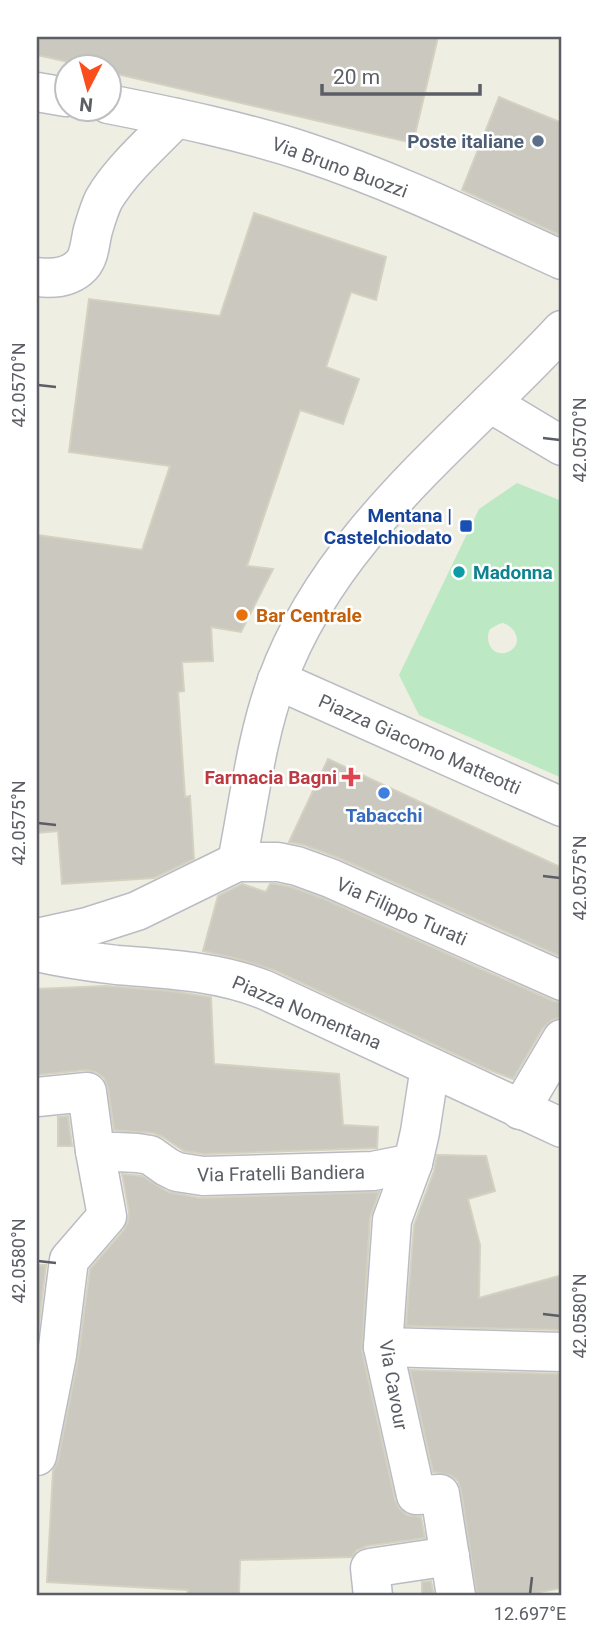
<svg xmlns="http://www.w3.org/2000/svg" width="599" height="1633" font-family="Roboto,sans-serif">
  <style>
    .green { fill: #bce9c3; fill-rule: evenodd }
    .building { fill: #cac8bf; stroke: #d5d1c0; stroke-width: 2 }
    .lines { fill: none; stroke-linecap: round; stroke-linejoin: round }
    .street-casing { stroke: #babcc3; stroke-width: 41 }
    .street { stroke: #fff; stroke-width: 38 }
    .ticks { fill: none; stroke: #5b5e65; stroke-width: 2.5 }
    .service-dot { fill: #5c6f8a; stroke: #fff; stroke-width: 2.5 }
    .transit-dot { fill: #1a4fb4; stroke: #fff; stroke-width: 2.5 }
    .culture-dot { fill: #0f9aa8; stroke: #fff; stroke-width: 2.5 }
    .food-dot { fill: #e8710a; stroke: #fff; stroke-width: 2.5 }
    .health-dot { fill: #e0444e; stroke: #fff; stroke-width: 2.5 }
    .shop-dot { fill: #3f7fe0; stroke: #fff; stroke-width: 2.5 }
    .labels { text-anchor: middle; stroke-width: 5; stroke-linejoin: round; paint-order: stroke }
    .service-label { font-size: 19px; font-weight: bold; fill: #4e5e75; stroke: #fff; text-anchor: end }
    .street-label { font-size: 19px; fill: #5b5e65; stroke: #fff }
    .transit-label { font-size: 19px; font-weight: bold; fill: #164399; stroke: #fff; text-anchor: end }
    .culture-label { font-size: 19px; font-weight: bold; fill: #0d838f; stroke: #fff; text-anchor: start }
    .food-label { font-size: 19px; font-weight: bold; fill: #c56008; stroke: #fff; text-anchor: start }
    .health-label { font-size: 19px; font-weight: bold; fill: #be3a42; stroke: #fff; text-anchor: end }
    .shop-label { font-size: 19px; font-weight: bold; fill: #366cbe; stroke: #fff }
    .neatline { fill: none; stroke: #5b5e65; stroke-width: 2.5 }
    .ticks-label { font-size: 18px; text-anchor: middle; fill: #5b5e65 }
  </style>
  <rect width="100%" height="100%" fill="#efeee3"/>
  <!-- green -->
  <path class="green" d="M517,483L562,501V778L419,715L399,675L479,509ZM503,623C516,627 524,645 508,652C492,658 484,641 490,629L499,624Z"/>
  <!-- building -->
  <g class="building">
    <path d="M37,37H438L413,143L108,72V66H86L37,55Z"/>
    <path d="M499,97L562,123V236L462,190Z"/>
    <path d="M254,213L386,257L376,300L351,292L326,367L359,379L343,424L300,410L247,566L273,569L241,632L211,627L213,661L182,662L184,691L178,692L185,797L190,796L194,859L154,878L62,884L58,831L37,833V535L142,550L170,466L69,452L89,299L220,316Z"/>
    <path d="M328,759L562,868V957L339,858L304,845L289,842Z"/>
    <path d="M242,884L266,892L270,884H276L291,887L322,898L553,1001L562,1003V1017L552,1020L543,1028L513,1079L487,1069L274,970L234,958L203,951L218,896Z"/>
    <path d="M106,986L171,991L211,997L214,1064L339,1074L343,1125L378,1127L377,1148L204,1154L184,1151L163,1137L153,1133L114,1130L108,1088L104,1078L96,1072L85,1070L37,1075V989Z"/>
    <path d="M68,1116L72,1146H58V1117Z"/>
    <path d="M437,1155L486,1156L495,1191L468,1199L480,1245L479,1298L562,1275V1330L406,1326L414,1225L434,1171Z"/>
    <path d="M122,1174L142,1176L168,1192L200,1198L379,1192L370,1218L362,1351L395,1500L399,1508L407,1515L421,1517L425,1538L367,1546L357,1550L352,1557L240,1560L239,1596H187L188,1590L47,1582L53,1471L58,1460L78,1359L90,1269L124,1230L128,1221L129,1212Z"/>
    <path d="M37,1265H46L37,1341Z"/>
    <path d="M410,1370L562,1374V1588L518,1596H477L461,1490L458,1481L450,1475L433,1472Z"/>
    <path d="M431,1581L434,1596H422V1582Z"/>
  </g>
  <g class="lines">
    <!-- street casing -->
    <g class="street-casing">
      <g id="street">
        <path d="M37,92L66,97"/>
        <path d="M108,104C175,117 242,131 306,152C394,181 478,222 562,260"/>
        <path d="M37,277C53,279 70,278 82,265C90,256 90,241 93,230C96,220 99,209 104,199C121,170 152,143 176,118"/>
        <path d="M490,403L562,446"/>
        <path d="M277,680L562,807"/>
        <path d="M237,862C249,802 256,738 277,681C330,535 460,440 562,330"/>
        <path d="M37,938L87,927L137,911L237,862H278L297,866L330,878L562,981"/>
        <path d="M37,952C63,958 90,962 117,965C167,969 217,971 265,990L562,1128"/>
        <path d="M430,1067L420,1132L413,1163L392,1220L383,1347L416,1495L440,1494L456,1596"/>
        <path d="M37,1097L87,1092L95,1151L137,1153L150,1155L167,1167L177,1172L203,1176L373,1171L413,1163"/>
        <path d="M520,1110L562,1039"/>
        <path d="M383,1347L562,1352"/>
        <path d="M37,1456L57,1355L69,1260L107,1216L95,1151"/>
        <path d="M373,1596L370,1568L450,1556"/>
      </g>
    </g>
    <!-- street -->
    <use href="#street" class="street"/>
  </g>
  <!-- ticks -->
  <path class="ticks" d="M38,385L56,387M543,438L560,440M38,823L56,825M543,876L560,878M38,1261L56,1263M543,1314L560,1316M530,1594L532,1577"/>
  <!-- markers -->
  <circle class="service-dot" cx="538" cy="141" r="7"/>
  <rect class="transit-dot" x="459" y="519" width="14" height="14" rx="3.5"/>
  <circle class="culture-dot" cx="459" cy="572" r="7"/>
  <circle class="food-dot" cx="242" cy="615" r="7"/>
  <path class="health-dot" d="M347.5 766.5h7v7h7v7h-7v7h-7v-7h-7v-7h7z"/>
  <circle class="shop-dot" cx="384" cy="793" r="7"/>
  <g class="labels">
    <!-- service labels -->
    <g class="service-label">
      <text x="524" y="148">Poste italiane</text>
    </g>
    <!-- street labels -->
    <g class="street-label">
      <text transform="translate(340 167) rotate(20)" y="7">Via Bruno Buozzi</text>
      <text transform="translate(420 744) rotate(24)" y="7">Piazza Giacomo Matteotti</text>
      <text transform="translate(402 911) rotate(24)" y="7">Via Filippo Turati</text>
      <text transform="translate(307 1012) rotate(23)" y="7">Piazza Nomentana</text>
      <text transform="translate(281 1173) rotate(-1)" y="7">Via Fratelli Bandiera</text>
      <text transform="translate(394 1385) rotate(80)" y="7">Via Cavour</text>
    </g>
    <!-- transit labels -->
    <g class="transit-label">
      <text x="452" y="522">Mentana |<tspan x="452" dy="22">Castelchiodato</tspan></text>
    </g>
    <!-- culture labels -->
    <g class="culture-label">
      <text x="473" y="579">Madonna</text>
    </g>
    <!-- food labels -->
    <g class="food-label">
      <text x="256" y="622">Bar Centrale</text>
    </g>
    <!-- health labels -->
    <g class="health-label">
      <text x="337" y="784">Farmacia Bagni</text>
    </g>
    <!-- shop labels -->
    <g class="shop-label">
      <text x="384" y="822">Tabacchi</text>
    </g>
  </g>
  <!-- border -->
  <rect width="599" height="1633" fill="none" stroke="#ffffff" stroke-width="77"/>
  <!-- north arrow -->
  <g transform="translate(88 88) rotate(186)"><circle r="33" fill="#ffffff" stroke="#bdbfc1" stroke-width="2"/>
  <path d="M0-5L12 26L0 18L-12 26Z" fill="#fb4e1d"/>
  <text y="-10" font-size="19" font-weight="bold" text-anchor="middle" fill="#5b5e65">N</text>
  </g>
  <!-- scale -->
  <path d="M322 84v10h158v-10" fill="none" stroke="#5b5e65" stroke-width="3.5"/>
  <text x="333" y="84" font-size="21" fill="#5b5e65" stroke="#ffffff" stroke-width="5" paint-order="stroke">20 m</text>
  <rect x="38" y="38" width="522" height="1556" class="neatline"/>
  <g class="ticks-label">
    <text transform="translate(19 385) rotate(-90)" y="6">42.0570°N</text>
    <text transform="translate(580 440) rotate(-90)" y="6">42.0570°N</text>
    <text transform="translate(19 823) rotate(-90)" y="6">42.0575°N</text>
    <text transform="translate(580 878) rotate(-90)" y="6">42.0575°N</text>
    <text transform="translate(19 1261) rotate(-90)" y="6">42.0580°N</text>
    <text transform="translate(580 1316) rotate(-90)" y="6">42.0580°N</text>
    <text x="530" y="1620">12.697°E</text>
  </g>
</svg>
